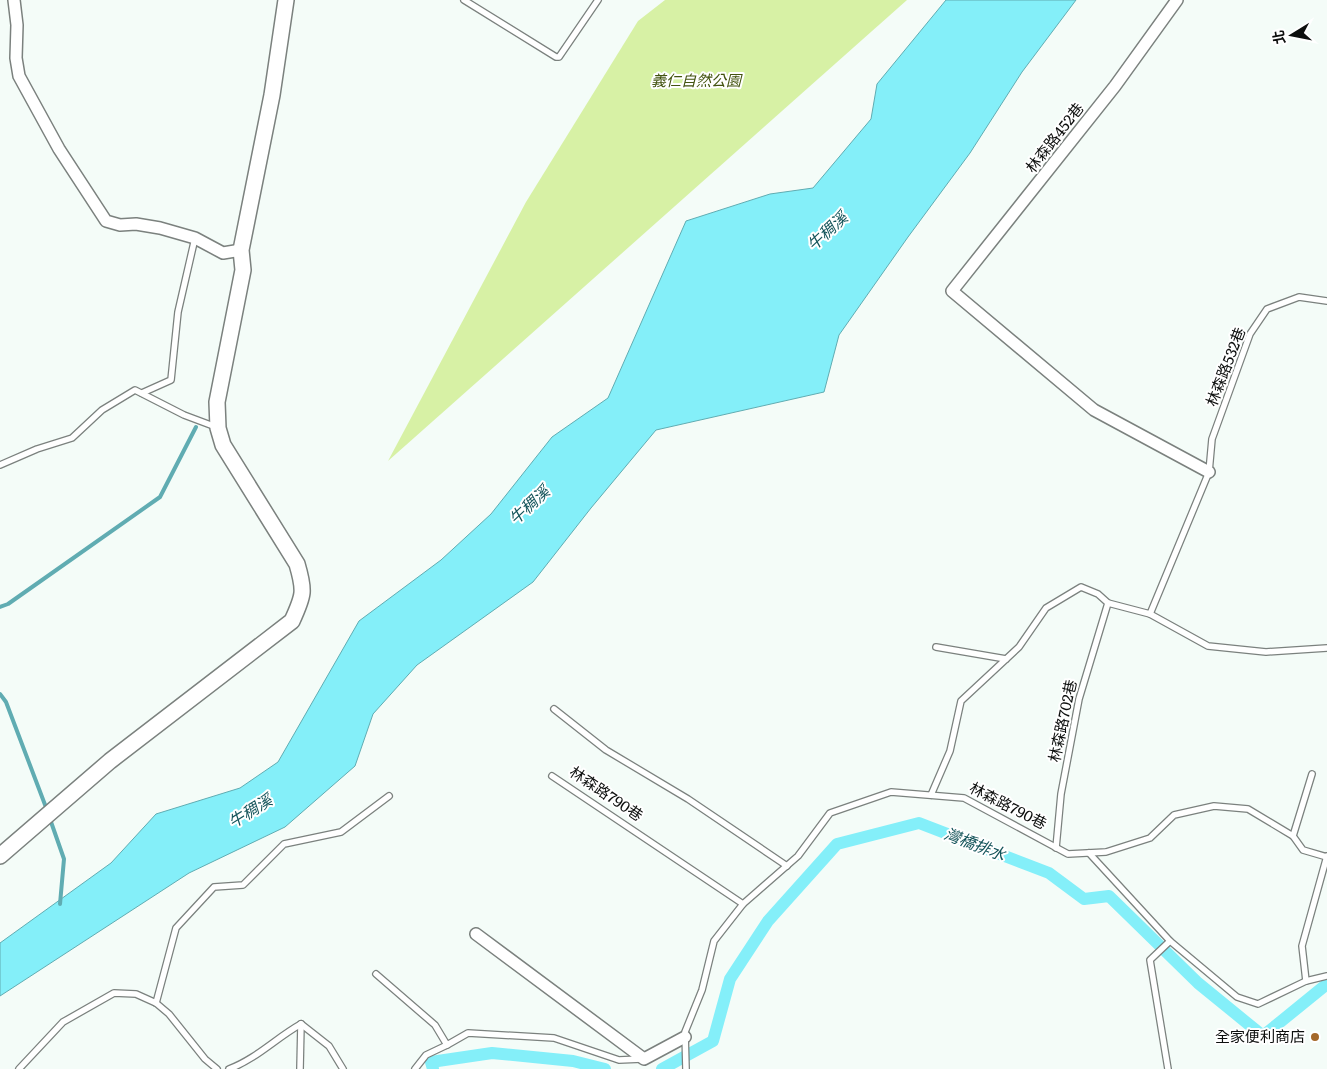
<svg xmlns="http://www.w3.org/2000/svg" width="1327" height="1069" font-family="Literata,'Noto Sans TC',serif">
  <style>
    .green { fill: #d7f1a5 }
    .water { fill: #84eff9; stroke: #60acb2 }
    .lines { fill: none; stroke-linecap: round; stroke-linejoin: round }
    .stream { stroke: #60acb2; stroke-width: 4 }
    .canal { stroke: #84eff9; stroke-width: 12 }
    .lane-casing { stroke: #7b817e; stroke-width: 8 }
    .street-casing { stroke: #7b817e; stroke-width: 14 }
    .secondary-casing { stroke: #7b817e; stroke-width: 18 }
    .lane { stroke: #fff; stroke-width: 5.5 }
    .street { stroke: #fff; stroke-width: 11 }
    .secondary { stroke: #fff; stroke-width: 15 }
    .poi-dot { fill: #a4682a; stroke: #fff; stroke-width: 2 }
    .labels { text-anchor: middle; stroke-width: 4; stroke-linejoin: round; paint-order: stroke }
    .park-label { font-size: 15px; font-style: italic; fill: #435410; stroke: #fff }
    .street-label { font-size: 15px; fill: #0d0f0e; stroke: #fff }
    .poi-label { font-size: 15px; fill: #0d0f0e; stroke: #fff; text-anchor: end }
    .water-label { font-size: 16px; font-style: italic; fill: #135359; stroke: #fff }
  </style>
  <rect width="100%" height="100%" fill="#f4fcf8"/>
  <!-- green -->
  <path class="green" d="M665,0H907L388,461L526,202L638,21Z"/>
  <!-- water -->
  <path class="water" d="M946,0H1076L1022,72L970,153L908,237L839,335L824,392L656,430L591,508L533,582L417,665L373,714L355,766L285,827L189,873L0,996V943L111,863L156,814L240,788L278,762L359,621L441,560L491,514L552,437L608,398L686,221L770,194L813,188L871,119L877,84Z"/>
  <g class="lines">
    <!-- stream -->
    <g class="stream">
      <path d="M0,607L8,604L160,497L196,427"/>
      <path d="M0,694L6,702L47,810"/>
      <path d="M50,819L64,859L60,904"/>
    </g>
    <!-- canal -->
    <g class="canal">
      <path d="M433,1069L431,1062L492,1053L573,1061L605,1069"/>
      <path d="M662,1069L713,1041L730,979L768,921L837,844L919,823L1049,873L1084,899L1109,896L1198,983L1263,1036L1327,984"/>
    </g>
    <!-- lane casing -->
    <g class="lane-casing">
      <g id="lane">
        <path d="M464,0L556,57H559L598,0"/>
        <path d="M142,393L171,380L178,312L195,238"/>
        <path d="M0,465L37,449L72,438L102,410L135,390L184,415L216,427"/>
        <path d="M1108,603L1150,614L1209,472L1212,439L1250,334L1267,309L1299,297L1327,301"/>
        <path d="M1150,614L1208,646L1266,652L1327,648"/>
        <path d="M936,647L1006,659"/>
        <path d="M554,709L606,750L688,799L787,866"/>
        <path d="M1312,774L1293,836L1303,850L1327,857"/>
        <path d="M552,776L743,904L714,941L702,990L685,1032L686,1069"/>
        <path d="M931,795L950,751L961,701L1019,647L1046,608L1081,587L1098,594L1108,603L1079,699L1061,794L1056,848"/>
        <path d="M1089,853L1170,941"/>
        <path d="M743,904L798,856L830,813L891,792L964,798L1068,854L1106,852L1150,838L1174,815L1214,806L1248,809L1293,836"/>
        <path d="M376,974L435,1025L447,1045L426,1055L415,1069"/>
        <path d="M1306,981L1302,946L1327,856"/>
        <path d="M156,1003L176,928L214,887L243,885L284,844L341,832L389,796"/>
        <path d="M301,1024L329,1046L343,1069"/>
        <path d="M447,1045L468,1033L554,1038L619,1060L642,1059"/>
        <path d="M19,1069L63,1022L114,993L136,994L156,1003L169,1014L205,1059L217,1069"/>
        <path d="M229,1069C256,1059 276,1038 301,1024"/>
        <path d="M300,1069L301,1024"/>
        <path d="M1168,1069L1150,960L1170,941L1237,997L1258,1004L1306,981L1327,976"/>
      </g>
    </g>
    <!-- street casing -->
    <g class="street-casing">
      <g id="street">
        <path d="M14,0L17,25L16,58L19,76L59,149L106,221L120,225L136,224L160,228L195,238L223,253L241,250"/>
        <path d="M1177,0L1115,86L952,291L1094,410L1209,472"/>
        <path d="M476,934L644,1059L685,1037"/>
      </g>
    </g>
    <!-- secondary casing -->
    <g class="secondary-casing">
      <path id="secondary" d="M0,856L110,761L292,621C304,595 305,591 297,564L223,445L218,428L217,402L243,270L241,250L272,95L286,0"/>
    </g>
    <!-- lane -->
    <use href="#lane" class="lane"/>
    <!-- street -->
    <use href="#street" class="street"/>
    <!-- secondary -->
    <use href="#secondary" class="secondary"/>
  </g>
  <!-- markers -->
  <circle class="poi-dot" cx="1315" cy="1037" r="5"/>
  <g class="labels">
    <!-- park labels -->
    <g class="park-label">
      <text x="696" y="86">義仁自然公園</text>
    </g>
    <!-- street labels -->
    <g class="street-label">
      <text transform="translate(1055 138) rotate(-52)" y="5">林森路452巷</text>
      <text transform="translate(1226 367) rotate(-69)" y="5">林森路532巷</text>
      <text transform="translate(1063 721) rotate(-78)" y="5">林森路702巷</text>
      <text transform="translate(606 794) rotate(34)" y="5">林森路790巷</text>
      <text transform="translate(1008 806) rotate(27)" y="5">林森路790巷</text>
    </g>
    <!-- poi labels -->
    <g class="poi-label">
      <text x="1305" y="1042">全家便利商店</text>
    </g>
    <!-- water labels -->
    <g class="water-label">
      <text transform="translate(827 231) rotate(-43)" y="6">牛稠溪</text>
      <text transform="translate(529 505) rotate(-43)" y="6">牛稠溪</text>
      <text transform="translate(250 811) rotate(-32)" y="6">牛稠溪</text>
      <text transform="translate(975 844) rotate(21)" y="6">灣橋排水</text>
    </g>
  </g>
  <!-- north arrow -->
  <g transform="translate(1292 35) rotate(260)" stroke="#ffffff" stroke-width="4" paint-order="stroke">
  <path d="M0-4L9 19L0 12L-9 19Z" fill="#0d0f0e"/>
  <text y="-8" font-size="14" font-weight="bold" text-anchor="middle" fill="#0d0f0e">北</text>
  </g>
</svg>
